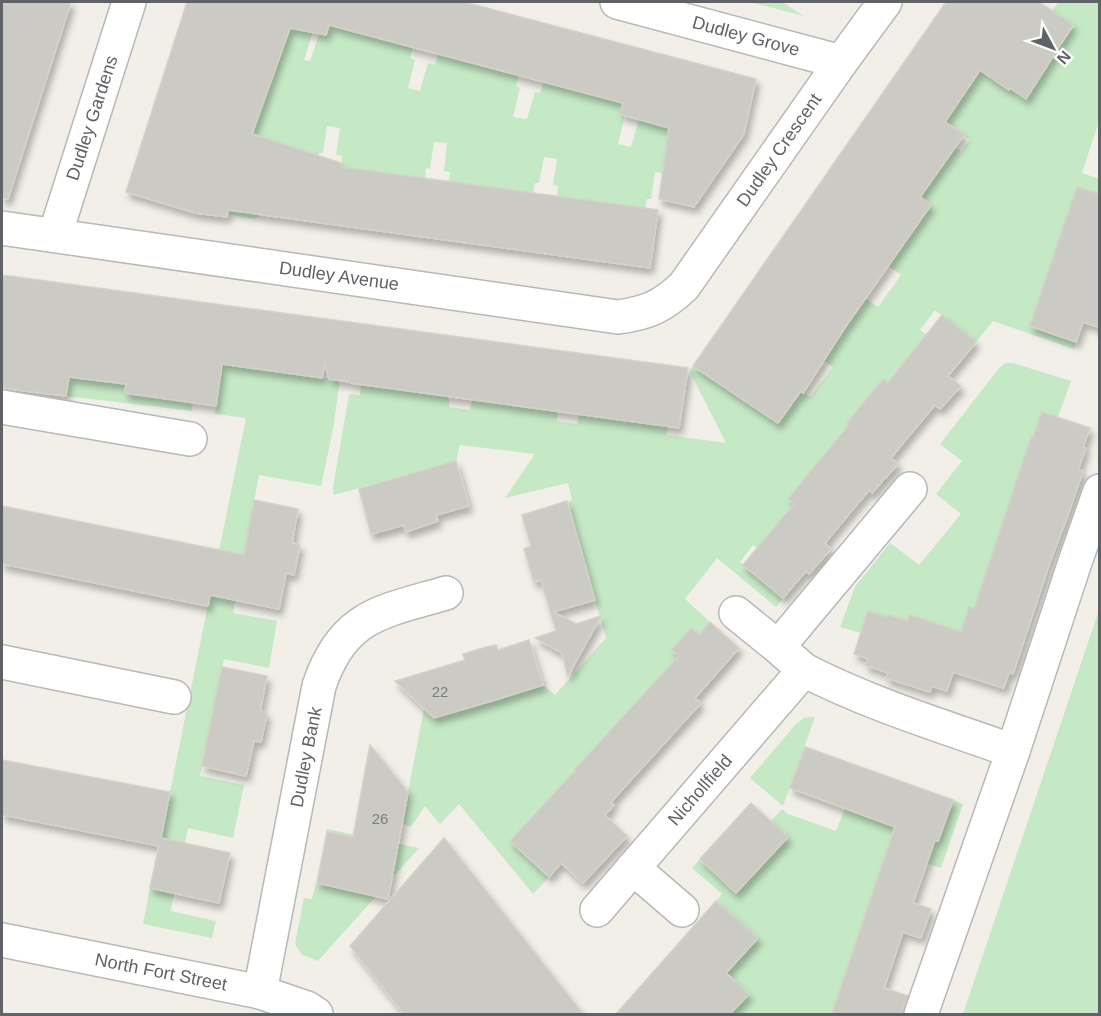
<svg xmlns="http://www.w3.org/2000/svg" width="1101" height="1016" font-family="Helvetica,sans-serif">
  <style>
    .green { fill: #c5e8c5 }
    .building { fill: #cccac5; stroke: #d6d1c6; stroke-width: 1.5; filter: url(#shadow) }
    .lines { fill: none; stroke-linecap: round; stroke-linejoin: round }
    .minor-casing { stroke: #b5b8bc; stroke-width: 36 }
    .minor { stroke: #fff; stroke-width: 33 }
    .labels { text-anchor: middle; stroke-width: 4.5; stroke-linejoin: round; paint-order: stroke }
    .number-label { font-size: 15px; fill: #7a7d7f }
    .street-label { font-size: 18px; fill: #5f6368; stroke: #fff }
  </style>
  <defs>
    <filter id="shadow"><feDropShadow dx="3.5" dy="6" stdDeviation="3" flood-color="#0004"/></filter>
  </defs>
  <rect width="100%" height="100%" fill="#f1efe8"/>
  <!-- green -->
  <g class="green">
    <path d="M256,2L292,13L295,2H322L304,60L310,61L319,34L326,36L329,25L413,47L410,58L415,60L408,88L420,91L428,63L435,65L438,53L519,75L516,86L520,88L513,117L527,119L535,92L540,93L544,81L623,102L620,114L625,115L618,144L631,147L639,119L649,109L722,167L720,170L675,162L673,168L663,167L662,173L655,172L651,199H647L645,209L557,197L558,186L553,185L557,159L544,157L539,183H535L533,194L449,182L450,172L444,171L447,143L434,142L430,169L426,168L425,179L341,168L342,156L336,155L340,128L327,126L323,153H319L317,164L271,158L263,215L254,219L227,214L231,205L217,124Z"/>
    <path d="M750,2H782L804,16Z"/>
    <path d="M1058,2H1099V121L1082,173L1099,179V194L1077,187L1067,219L1098,279L1051,263L1030,326L1076,342L1074,349L993,321L976,342L935,310L920,330L927,335L888,383L883,379L855,413L887,480L884,483L852,457L794,504L778,523L822,560L820,563L789,538L786,542L772,531L757,548L753,545L740,562L783,598L776,607L717,558L685,599L710,622L699,635L681,640L672,650L679,656L575,769L576,770L511,841L549,877L533,894L459,804L440,824L425,806L411,827L402,823L424,709L434,718L543,685L555,695L606,638L567,502L572,500L568,483L505,498L535,454L460,445L456,461L334,495L333,488L349,394L360,395L361,384L449,396V407L470,410L472,399L558,411L557,421L577,424L579,414L668,426L667,435L726,443L690,372V369L693,366L778,423L785,414L773,372L810,397L833,367L795,340L808,320L838,340L851,320L822,300L837,278L878,307L901,275L889,266L896,256L866,235L920,197L927,187L909,174L936,134L961,151L970,140L945,122L980,71L1009,90L1024,7L1067,37L1074,26L1052,11Z"/>
    <path d="M1006,363H1013L1071,381L1058,417L1042,412L1033,438L1031,437L974,609L969,607L959,638L951,629L910,615L907,621L889,615L861,633L840,627L855,587L890,543L919,565L961,514L936,494L962,461L940,444L1000,367Z"/>
    <path d="M222,364L340,380L333,429L321,486L259,475L233,613L277,621L269,668L224,659L200,776L244,785L233,838L188,828L178,876L154,871L246,418L215,414Z"/>
    <path d="M198,369L192,411L66,396L69,377Z"/>
    <path d="M1099,610V1014H963Z"/>
    <path d="M809,717H815L783,806L750,778L796,724L804,718Z"/>
    <path d="M953,800L963,804L941,868L926,863L883,865L832,1014H734L732,1013L749,994L727,973L758,938L716,901L722,894L692,868L700,859L736,893L788,837L771,821L782,809L788,814L836,831L845,808L938,841Z"/>
    <path d="M327,829L419,848L318,961L301,954L295,944L304,898L312,899L316,883L361,893L373,842L327,832Z"/>
    <path d="M150,888L174,893L171,911L216,921L212,938L143,924Z"/>
  </g>
  <!-- building -->
  <g class="building">
    <path d="M2,2H71L8,199L2,198Z"/>
    <path d="M187,2H464L756,79L744,134L694,207L659,199L669,128L620,114L623,103L329,25L326,35L290,28L252,134L341,163V167L658,210L650,268L228,210L227,217L195,213L126,192Z"/>
    <path d="M946,2H1039L1073,25L1026,99L1010,88L1009,90L980,70L945,122L964,135L920,197L931,205L844,329L803,393L801,391L778,423L693,366Z"/>
    <path d="M1077,187L1100,194V328L1083,322L1076,342L1030,326Z"/>
    <path d="M2,275L688,368L679,428L351,383V382L329,379L325,363L322,378L222,364L216,406L125,393L126,384L69,377L66,396L2,388Z"/>
    <path d="M942,315L976,342L948,376L961,386L940,409L935,405L913,431L891,458L898,464L872,493L869,490L825,543L831,549L809,574L806,571L783,598L743,565L794,504L788,499L849,425L847,423L883,379L888,383Z"/>
    <path d="M1042,412L1090,428L1083,447L1086,448L1078,470L1083,471L1068,515L1050,562L1013,674L1009,672L1004,688L953,672L947,691L932,686L930,692L886,678L888,673L865,665L868,659L854,654L868,611L887,617L888,615L907,621L910,615L961,632L969,607L974,609L1031,437L1033,438Z"/>
    <path d="M456,461L469,506L436,515L438,521L406,532L404,525L371,534L359,489Z"/>
    <path d="M254,500L298,509L292,543L300,545L294,575L286,573L279,609L210,595L208,606L2,564V506L244,555Z"/>
    <path d="M567,501L595,600L553,612L576,624L601,616L568,676L562,653L535,638L556,631L541,580L534,582L524,549L531,546L522,515Z"/>
    <path d="M710,622L739,648L695,698L701,703L611,802L614,805L605,815L627,836L583,883L561,863L549,877L510,841L576,770L575,769L679,656L672,650L691,628L699,635Z"/>
    <path d="M529,640L543,685L495,700L434,718L395,681L465,660L463,654L483,648L496,645L498,650Z"/>
    <path d="M222,667L267,676L260,711L267,713L261,742L254,741L246,776L202,766Z"/>
    <path d="M370,745L408,792L388,899L317,883L327,832L353,837Z"/>
    <path d="M805,747L953,800L938,841L935,840L913,903L931,909L921,938L903,932L884,988L908,996L903,1008V1014H832L895,827L790,788Z"/>
    <path d="M2,760L170,792L161,838L230,853L219,903L150,888L159,846L2,815Z"/>
    <path d="M751,803L788,837L736,893L700,859Z"/>
    <path d="M444,838L486,891L583,1014H404L350,946Z"/>
    <path d="M716,901L758,938L726,973L749,994L730,1014H616Z"/>
  </g>
  <g class="lines">
    <!-- minor casing -->
    <g class="minor-casing">
      <g id="minor">
        <path d="M617,2L841,62"/>
        <path d="M2,228L618,317C647,313 662,307 684,286L841,62L885,2"/>
        <path d="M55,235L129,2"/>
        <path d="M2,407L190,439"/>
        <path d="M736,613L778,647"/>
        <path d="M2,662L174,697"/>
        <path d="M804,670L778,647L910,489"/>
        <path d="M633,868L682,910"/>
        <path d="M597,910L804,670C870,704 942,726 1013,751"/>
        <path d="M2,940L260,992L307,1008L316,1014"/>
        <path d="M260,992L319,686C343,614 382,612 446,593"/>
        <path d="M921,1014L1013,751L1074,565L1100,491"/>
      </g>
    </g>
    <!-- minor -->
    <use href="#minor" class="minor"/>
  </g>
  <g class="labels">
    <!-- number labels -->
    <g class="number-label">
      <text x="440" y="697">22</text>
      <text x="380" y="824">26</text>
    </g>
    <!-- street labels -->
    <g class="street-label">
      <text transform="translate(746 36) rotate(15)" y="6">Dudley Grove</text>
      <text transform="translate(92 118) rotate(-72)" y="6">Dudley Gardens</text>
      <text transform="translate(779 150) rotate(-55)" y="6">Dudley Crescent</text>
      <text transform="translate(339 276) rotate(8)" y="6">Dudley Avenue</text>
      <text transform="translate(306 757) rotate(-79)" y="6">Dudley Bank</text>
      <text transform="translate(700 790) rotate(-49)" y="6">Nichollfield</text>
      <text transform="translate(161 972) rotate(11)" y="6">North Fort Street</text>
    </g>
  </g>
  <!-- border -->
  <rect width="1101" height="1016" fill="none" stroke="#5f6368" stroke-width="6"/>
  <!-- north arrow -->
  <g transform="translate(1053 48) rotate(131)" stroke="#ffffff" stroke-width="4.5" paint-order="stroke">
  <path d="M0-4.5L10 22L0 15L-10 22Z" fill="#5f6368"/>
  <text y="-9" font-size="16" font-weight="bold" text-anchor="middle" fill="#5f6368">N</text>
  </g>
</svg>
